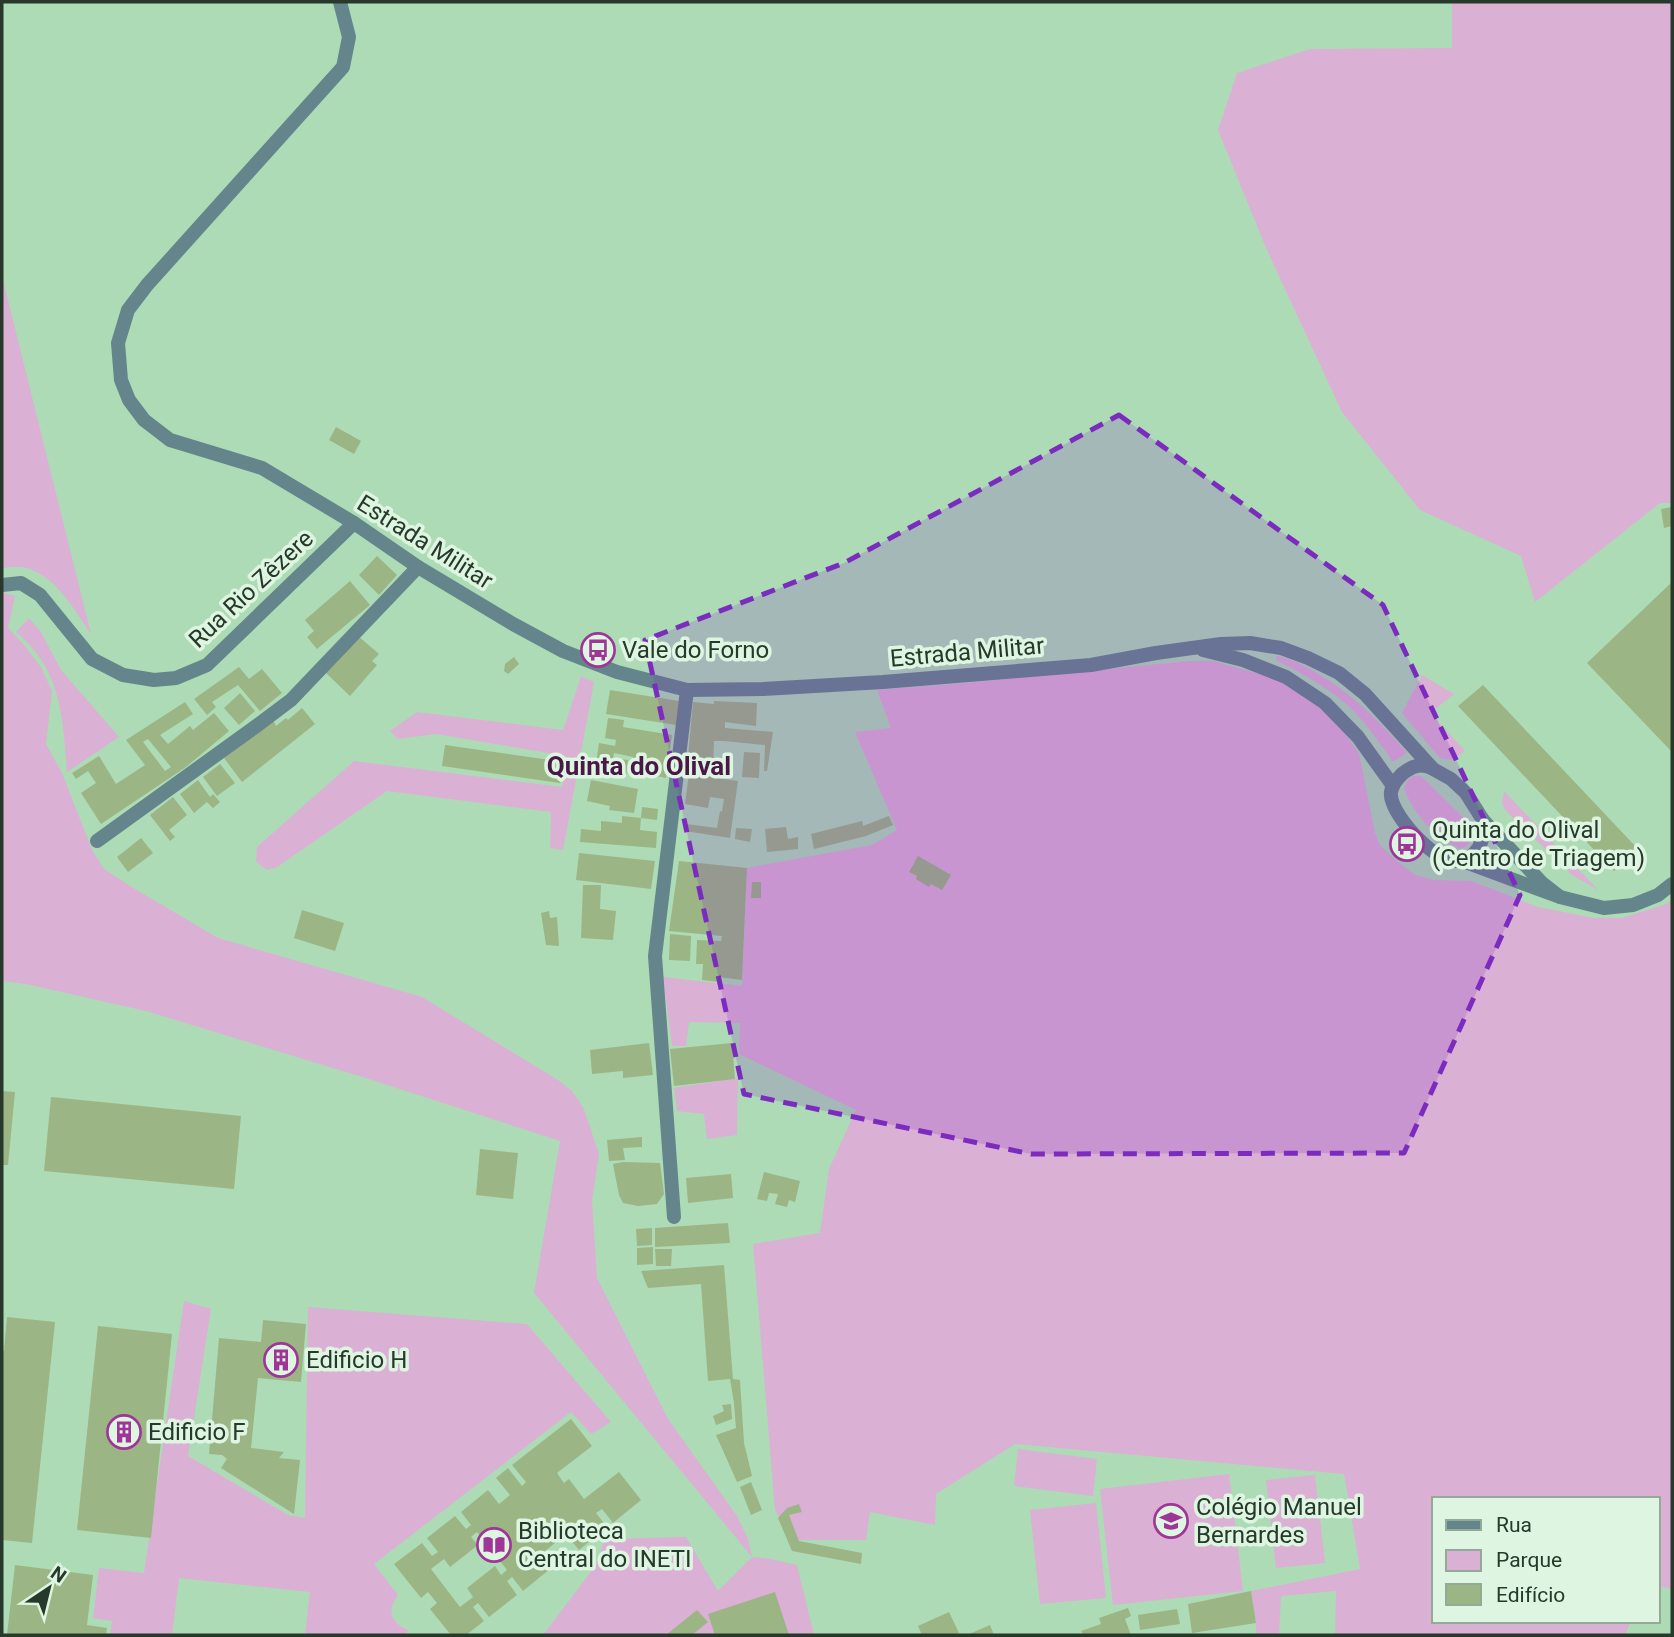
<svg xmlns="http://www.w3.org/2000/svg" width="1674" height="1637" font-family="Roboto,sans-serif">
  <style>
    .green { fill: #dbb0d5 }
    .building { fill: #9cb585; fill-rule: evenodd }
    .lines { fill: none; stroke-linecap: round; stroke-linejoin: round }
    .minor { stroke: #64858b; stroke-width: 14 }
    .tertiary { stroke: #64858b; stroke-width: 14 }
    .marked { fill: #7b2cbf; fill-opacity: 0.2; stroke: #7b2cbf; stroke-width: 5; stroke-dasharray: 14 9; stroke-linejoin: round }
    .labels { text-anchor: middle; stroke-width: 7; stroke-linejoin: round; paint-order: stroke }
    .street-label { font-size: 24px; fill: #26392a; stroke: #def5e2 }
    .poi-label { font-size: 24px; fill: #26392a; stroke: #def5e2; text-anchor: start }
    .neighbourhood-label { font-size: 26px; font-weight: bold; fill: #4a1847; stroke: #def5e2 }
  </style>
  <rect width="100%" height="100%" fill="#addbb6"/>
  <!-- green -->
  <g class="green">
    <path d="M1452,2H1672V503H1660L1535,602L1521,556L1420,510L1342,412L1266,248L1218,130L1237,73L1310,49L1452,48Z"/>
    <path d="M2,276L91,634C75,611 58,579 30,569C22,566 10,567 2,568Z"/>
    <path d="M2,592L15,596L8,628L24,645L41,667L52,691L46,744L62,773L93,852L104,869L130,886L218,938L422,997L558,1080L572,1091L584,1109L599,1154L592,1200L597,1278L668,1419L737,1516L748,1539L752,1557L771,1559L797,1565L814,1635H543L596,1565L605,1539L686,1537L718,1591L752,1557L534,1293L560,1141L372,1080L146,1011L26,984L2,981Z"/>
    <path d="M29,618L41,632L61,670L119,737L67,772C63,717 61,669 16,632Z"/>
    <path d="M1277,656C1285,657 1291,660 1298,663C1341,683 1376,717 1407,753L1393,762C1377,739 1361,715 1339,698C1319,683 1298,671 1276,660Z"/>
    <path d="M1190,661H1213L1263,675L1284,682L1313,701L1340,727L1359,753L1375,833L1380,845L1393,858L1415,875L1434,880L1471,881L1538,907L1594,918H1622L1666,904L1672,899V1589L1658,1586V1499H1434V1621H1631L1625,1635H1325L1335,1634L1336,1591L1281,1596L1279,1635H1256V1623L1251,1591L1360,1569L1344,1474L1015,1444L936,1494L935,1525L870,1512L866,1540H791L775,1510L753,1244L820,1233L829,1169L856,1110L739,1054L740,1023L689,1022L686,1046H672L663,977L742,986L747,868L872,845L897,830L855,732L891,728L877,690L965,683Z"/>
    <path d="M1422,675L1454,694L1430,713L1465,751L1452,760L1440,758L1402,713Z"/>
    <path d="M581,676L594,682L563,850L550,848L551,812L387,791L277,867L267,870L256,862L257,847L354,761L562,787L566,756L436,734L398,739L390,731L417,712L563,730Z"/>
    <path d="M1414,776H1421L1474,828C1472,838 1471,845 1461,849C1435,838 1414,815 1404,788L1408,780Z"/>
    <path d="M1504,791L1598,890L1572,875L1505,810L1502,803Z"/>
    <path d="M738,1078L737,1135L707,1139L704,1114L677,1111L674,1088Z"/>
    <path d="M184,1301L211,1309L188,1456L288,1515L305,1518L308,1307L527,1324L611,1422L591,1434L571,1412L374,1564L398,1595C386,1612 391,1622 408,1630L406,1635H305L310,1592L179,1578L172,1635H110L112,1621L93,1618L99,1568L144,1573Z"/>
    <path d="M1018,1449L1097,1459L1093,1496L1014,1486Z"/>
    <path d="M1229,1474L1243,1591L1113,1605L1100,1489Z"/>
    <path d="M1315,1475L1325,1563L1276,1568L1266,1480Z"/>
    <path d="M1096,1503L1106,1598L1040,1604L1030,1510Z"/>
  </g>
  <!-- building -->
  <g class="building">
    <path d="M336,427L361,441L354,454L329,440Z"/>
    <path d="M1672,507V526L1664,528L1661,509Z"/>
    <path d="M377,556L397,575L379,595L359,575Z"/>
    <path d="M350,581L370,605L317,649L307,637L314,631L305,620Z"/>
    <path d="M1672,582V752L1587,663Z"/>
    <path d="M358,636L379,654L372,661L377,665L350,696L325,672Z"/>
    <path d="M514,657L519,664L508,674L504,671L505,664Z"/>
    <path d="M239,667L249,679L262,669L282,693L260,711L238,685L212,702L216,707L207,715L194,699Z"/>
    <path d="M1483,685L1637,848L1614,871L1458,706Z"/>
    <path d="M610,690L679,701L676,725L606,714Z"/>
    <path d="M240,693L255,711L239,725L224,708Z"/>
    <path d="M714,701L757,703L756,726L725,722V728L773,732L767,771H764L765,745L724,741H714L713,770L687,768L693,702L714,704Z"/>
    <path d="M185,702L193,714L160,735L168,744L190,726L193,730L214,713L229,731L186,767L101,824L81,793L96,783L88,771L76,779L72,773L99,756L116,784L145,765L126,740ZM148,739L171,767L165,771L143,742Z"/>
    <path d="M302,708L315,724L242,782L224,758L273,720L276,726L286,718L288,720Z"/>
    <path d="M608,718L624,720L623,727L672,735L666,778L631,771L633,757L614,753L613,758L628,760L626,776L609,773L612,766L596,764L599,743L615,746L616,740L605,738Z"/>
    <path d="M445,745L564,762L560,783L442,766Z"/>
    <path d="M744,752L760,753L759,778L742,777Z"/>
    <path d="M220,764L235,783L217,796L203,777Z"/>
    <path d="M689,774L738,781L730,838L685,831L686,824L717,828L720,811L722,812L724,799L710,797L708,808L685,804Z"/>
    <path d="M198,780L210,797L213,794L220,802L213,808L207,802L194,813L180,794Z"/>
    <path d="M591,780L638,789L634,813L609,810L610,806L587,801Z"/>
    <path d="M173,797L187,815L169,830L175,837L170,841L150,815Z"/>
    <path d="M642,807L658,809L657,820L641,818Z"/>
    <path d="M622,816L641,818L640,830L657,832L656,848L580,842L581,829L601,831V821L622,823Z"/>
    <path d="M889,816L893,825L866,836L814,849L811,834L862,821L863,826Z"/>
    <path d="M786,827L788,839L798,837V849L767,852L765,829Z"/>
    <path d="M736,828L752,829L750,842L735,839Z"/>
    <path d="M141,838L153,853L128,872L117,857Z"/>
    <path d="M579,853L655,861L651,889L576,880Z"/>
    <path d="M918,856L951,875L942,890L931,884L929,887L916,879L917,876L909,872Z"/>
    <path d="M679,861L747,868L742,980L719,977V982L702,980L703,964H696L697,940L721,941L722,936L669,931Z"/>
    <path d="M752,882H761V898H751Z"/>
    <path d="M583,885H601L600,909L616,911L613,940L581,938Z"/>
    <path d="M302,910L344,923L335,951L294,938Z"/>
    <path d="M549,911L550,918L557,917L559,946L546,945L541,913Z"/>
    <path d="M670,934L691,936L690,961L669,960Z"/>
    <path d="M649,1043L653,1075L623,1078V1071L592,1074L590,1050Z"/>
    <path d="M732,1043L735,1079L674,1086L670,1049Z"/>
    <path d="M2,1091L15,1092L8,1165H2Z"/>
    <path d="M51,1097L241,1116L234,1189L44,1171Z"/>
    <path d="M642,1137V1147L623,1148L625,1160L609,1161L607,1140Z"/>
    <path d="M480,1149L518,1153L513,1199L476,1195Z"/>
    <path d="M623,1162L660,1163L664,1194L657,1204L638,1206L623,1203L619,1195L613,1164Z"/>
    <path d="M764,1172L800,1181L795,1202L789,1200L787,1207L775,1204L778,1194L769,1193L767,1201L757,1199Z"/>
    <path d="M731,1174L733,1198L688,1203L686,1178Z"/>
    <path d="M728,1223L730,1243L655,1247V1228Z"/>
    <path d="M652,1228V1245L637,1246L636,1229Z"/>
    <path d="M653,1247V1264L637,1265V1248Z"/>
    <path d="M655,1249H672L671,1266H656Z"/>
    <path d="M724,1265L733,1379L740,1380L744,1443L752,1476L737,1482L716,1435L736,1428L734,1403L730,1379L708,1381L701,1284L648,1288L641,1271Z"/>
    <path d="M7,1317L55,1322L32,1543L2,1540V1351H4Z"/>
    <path d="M263,1320L306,1324L301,1382L258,1378L251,1448L284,1452L279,1458L300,1460L294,1514L221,1468L227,1459L222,1455L209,1454L219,1338L261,1342Z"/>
    <path d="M98,1326L172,1334L151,1538L77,1530Z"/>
    <path d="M731,1404L732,1419L716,1425L713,1416L724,1411L722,1405Z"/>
    <path d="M571,1419L592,1446L557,1473L564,1483L569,1479L584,1499L619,1472L641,1500L613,1523L602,1509L596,1513L607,1527L579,1550L566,1534L539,1556L550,1569L523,1591L512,1577L507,1581L517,1595L489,1617L478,1603L473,1607L484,1621L466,1635H451L430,1609L437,1603L428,1592L421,1598L394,1564L422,1543L432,1556L438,1552L427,1538L455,1516L466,1529L471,1525L461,1512L488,1490L499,1504L510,1495L496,1478L508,1468L522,1486L526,1482L512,1465ZM477,1532L507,1570L501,1575L495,1566L467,1588L473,1597L460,1607L431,1569L444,1559L450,1567L478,1545L471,1537Z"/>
    <path d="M751,1482L762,1510L751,1515L740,1487Z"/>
    <path d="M799,1504L802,1512L789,1515L799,1541L862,1553L861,1564L792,1551L778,1518L787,1508Z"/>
    <path d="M15,1565L93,1575L87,1625L107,1628L106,1635H7Z"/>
    <path d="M1251,1591L1256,1623L1192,1633L1188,1604Z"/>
    <path d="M775,1592L789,1635H715L708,1614Z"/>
    <path d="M1128,1608L1131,1616L1125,1619L1131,1635H1083L1081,1631L1101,1624L1099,1618Z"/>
    <path d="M1177,1609L1180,1624L1140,1630L1138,1615Z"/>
    <path d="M697,1610L708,1622L692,1635H666Z"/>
    <path d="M949,1612L959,1633L954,1635H922L918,1626Z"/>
    <path d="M990,1625L994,1635H967Z"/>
  </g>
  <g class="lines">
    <!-- minor -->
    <g class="minor">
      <path d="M97,841L255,727L291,700L418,567"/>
      <path d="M674,1217L655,956L687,690"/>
    </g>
    <!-- tertiary -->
    <g class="tertiary">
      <path d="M340,2L349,37L343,67L147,285L128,310L118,343L121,380L129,400L144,420L170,440L262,468L354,523L418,567L513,624L563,651L617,672L687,690L763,689L883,682L1091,665L1156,653L1221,644L1250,643L1281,648L1308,658L1339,673L1365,694L1433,769L1451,779L1466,793L1483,820L1542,883L1560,897"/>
      <path d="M2,585L21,583L40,595L92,659L123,675L154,680L176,678L207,665L354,523"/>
      <path d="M1203,650L1243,660L1286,677L1325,703L1358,737L1393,786"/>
      <path d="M1432,768C1420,763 1412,766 1402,774C1398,778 1392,785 1391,792C1388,812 1433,860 1453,861C1477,862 1486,840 1483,820"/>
      <path d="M1460,860L1560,897L1604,908L1633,905L1658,895L1672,884"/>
    </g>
  </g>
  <!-- marked area -->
  <path class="marked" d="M1119,415L1383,605L1520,895L1404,1153L1031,1154L744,1094L645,640L844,563Z"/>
  <!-- icons -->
  <defs>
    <g id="bus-ring" transform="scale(1.75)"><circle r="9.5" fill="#def5e2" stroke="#9e3597" stroke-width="1.5"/><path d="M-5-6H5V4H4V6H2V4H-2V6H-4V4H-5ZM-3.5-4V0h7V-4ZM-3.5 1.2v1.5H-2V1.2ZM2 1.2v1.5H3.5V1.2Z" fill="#9e3597"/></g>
    <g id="building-ring" transform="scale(1.75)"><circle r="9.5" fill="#def5e2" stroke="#9e3597" stroke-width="1.5"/><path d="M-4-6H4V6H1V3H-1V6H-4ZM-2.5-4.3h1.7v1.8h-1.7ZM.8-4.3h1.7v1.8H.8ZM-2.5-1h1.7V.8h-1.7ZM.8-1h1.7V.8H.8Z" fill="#9e3597"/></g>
    <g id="school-ring" transform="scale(1.75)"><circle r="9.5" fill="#def5e2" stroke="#9e3597" stroke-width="1.5"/><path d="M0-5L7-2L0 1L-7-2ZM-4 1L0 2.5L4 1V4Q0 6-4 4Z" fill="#9e3597"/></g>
    <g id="library-ring" transform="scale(1.75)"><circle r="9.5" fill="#def5e2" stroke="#9e3597" stroke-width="1.5"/><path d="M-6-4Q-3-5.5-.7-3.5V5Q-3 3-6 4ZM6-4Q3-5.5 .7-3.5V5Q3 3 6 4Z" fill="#9e3597"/></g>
  </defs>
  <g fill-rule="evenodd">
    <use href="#bus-ring" x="598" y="650"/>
    <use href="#bus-ring" x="1407" y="844"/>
    <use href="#building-ring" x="281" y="1360"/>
    <use href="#building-ring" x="124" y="1432"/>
    <use href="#school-ring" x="1171" y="1521"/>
    <use href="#library-ring" x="494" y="1545"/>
  </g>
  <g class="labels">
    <!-- street labels -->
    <g class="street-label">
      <text transform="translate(425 542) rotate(32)" y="8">Estrada Militar</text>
      <text transform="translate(251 589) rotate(-43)" y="8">Rua Rio Zêzere</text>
      <text transform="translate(967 652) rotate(-5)" y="8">Estrada Militar</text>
    </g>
    <!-- poi labels -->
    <g class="poi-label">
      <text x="622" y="658">Vale do Forno</text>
      <text x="1432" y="838">Quinta do Olival<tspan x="1432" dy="28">(Centro de Triagem)</tspan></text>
      <text x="306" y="1368">Edificio H</text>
      <text x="148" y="1440">Edificio F</text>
      <text x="1196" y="1515">Colégio Manuel<tspan x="1196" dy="28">Bernardes</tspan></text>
      <text x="518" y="1539">Biblioteca<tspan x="518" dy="28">Central do INETI</tspan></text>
    </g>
    <!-- neighbourhood labels -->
    <g class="neighbourhood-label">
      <text x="639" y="775">Quinta do Olival</text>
    </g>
  </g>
  <!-- border -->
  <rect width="1674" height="1637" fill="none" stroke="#26392a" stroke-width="7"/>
  <!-- legend -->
  <rect x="1432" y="1497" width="228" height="126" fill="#def5e2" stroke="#94aa98" stroke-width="2"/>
  <rect x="1446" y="1520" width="35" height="10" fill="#64858b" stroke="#94aa98" stroke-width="2"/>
  <text x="1496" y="1532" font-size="21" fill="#26392a">Rua</text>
  <rect x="1446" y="1550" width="35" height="21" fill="#dbb0d5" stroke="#94aa98" stroke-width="2"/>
  <text x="1496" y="1567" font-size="21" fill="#26392a">Parque</text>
  <rect x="1446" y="1584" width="35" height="21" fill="#9cb585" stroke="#94aa98" stroke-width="2"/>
  <text x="1496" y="1602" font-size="21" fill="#26392a">Edifício</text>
  <!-- north arrow -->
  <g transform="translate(49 1588) rotate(35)" stroke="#def5e2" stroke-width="5" paint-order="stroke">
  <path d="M0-5L12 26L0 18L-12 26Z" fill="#26392a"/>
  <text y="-10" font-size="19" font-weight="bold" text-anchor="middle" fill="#26392a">N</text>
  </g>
</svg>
